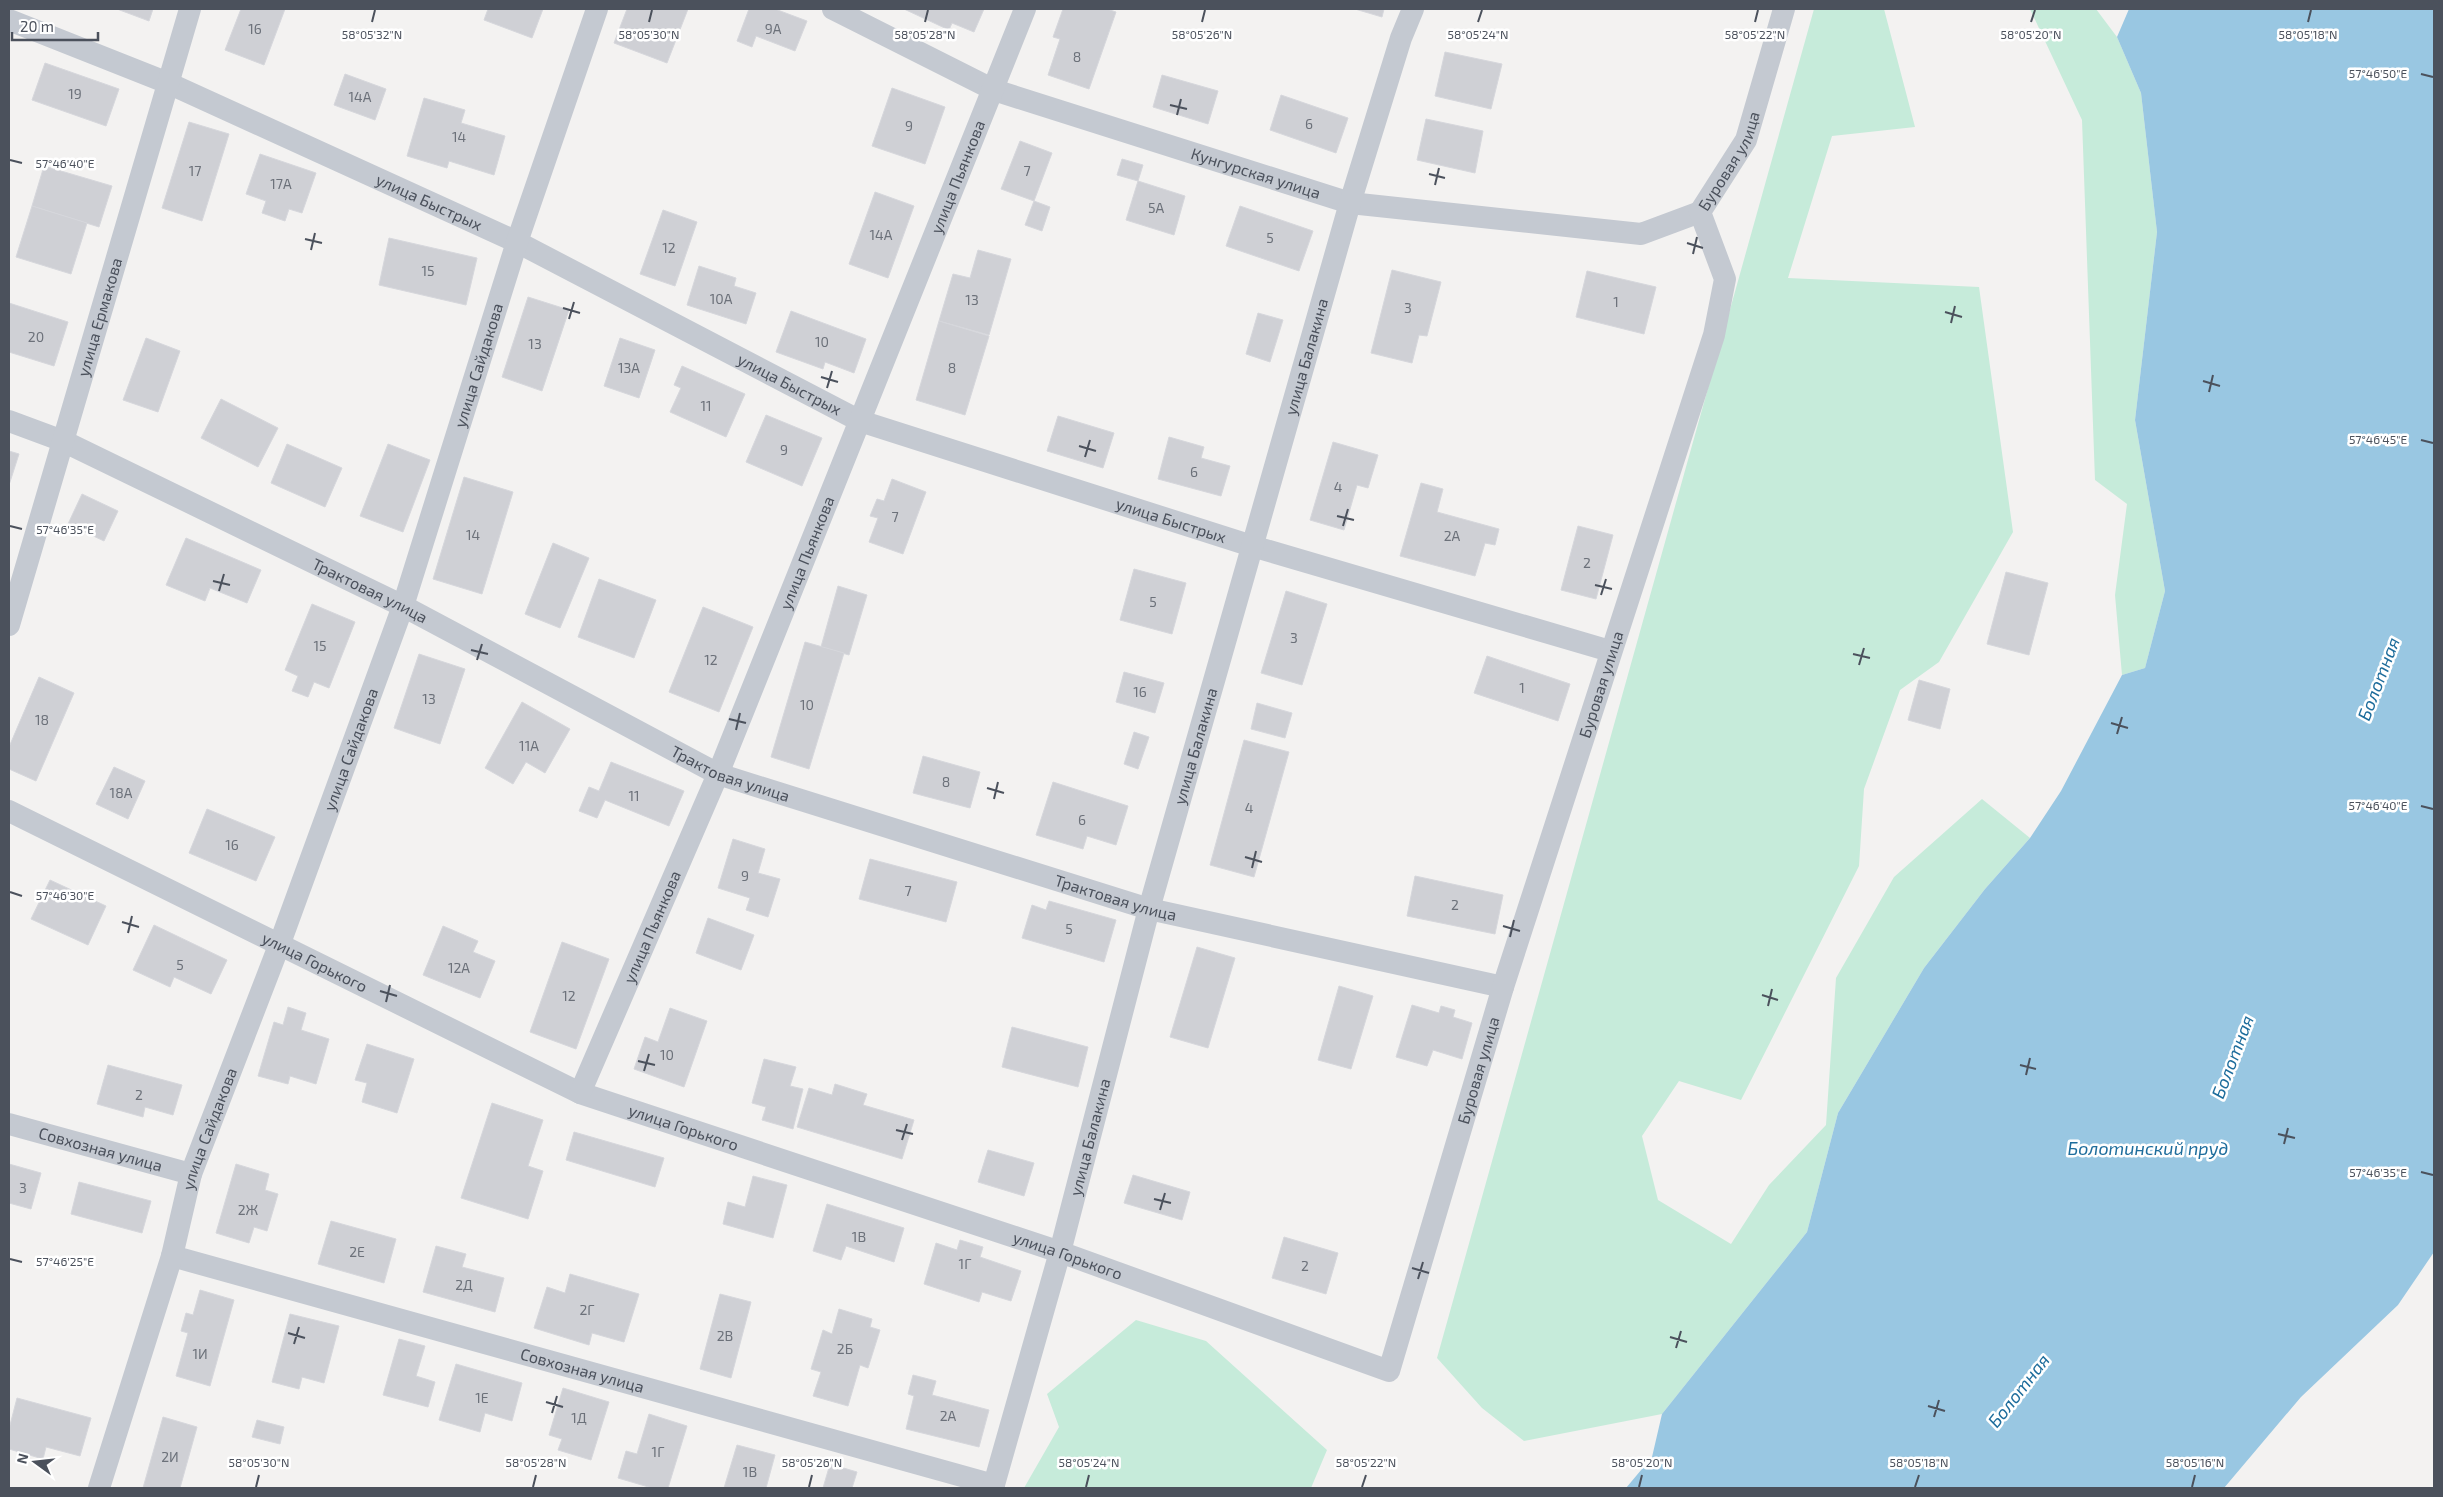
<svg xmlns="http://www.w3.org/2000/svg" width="2443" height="1497" font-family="'Exo 2',sans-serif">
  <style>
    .green { fill: #c6ebda }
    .water { fill: #99c7e2 }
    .building { fill: #cfd0d5; stroke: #d6d7dc }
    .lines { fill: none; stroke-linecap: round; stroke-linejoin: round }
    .minor { stroke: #c4c9d1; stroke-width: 22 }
    .ticks { fill: none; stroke: #4b515c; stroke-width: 2 }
    .labels { text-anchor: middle; stroke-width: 5; stroke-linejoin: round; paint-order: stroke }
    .number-label { font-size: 14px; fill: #6c717a }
    .street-label { font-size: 16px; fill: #4b515c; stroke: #fff }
    .water-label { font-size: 18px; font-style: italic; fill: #1e6d9c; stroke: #fff }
    .ticks-label { font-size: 12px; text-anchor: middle; fill: #4b515c; stroke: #fff; stroke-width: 5; stroke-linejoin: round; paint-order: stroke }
  </style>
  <rect width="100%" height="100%" fill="#f3f2f1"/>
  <!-- green -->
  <g class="green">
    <path d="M1814,9H1884L1915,127L1832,136L1788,278L1979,287L2013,532L1939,662L1900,690L1864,789L1859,866L1741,1100L1679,1081L1642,1136L1658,1200L1731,1244L1769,1185L1826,1125L1836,978L1894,877L1982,799L2030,838L1985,889L1924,968L1838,1113L1807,1232L1662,1414L1524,1441L1482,1408L1437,1358Z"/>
    <path d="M2030,9H2096L2117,37L2141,93L2157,232L2135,420L2165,591L2145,668L2122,675L2115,595L2127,504L2095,480L2082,120Z"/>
    <path d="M1136,1320L1206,1341L1327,1450L1311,1488H1024L1059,1427L1047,1394Z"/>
  </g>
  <!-- water -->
  <path class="water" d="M2129,9H2434V1252L2398,1305L2301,1397L2224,1488H1626L1652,1457L1662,1414L1807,1232L1838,1113L1924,968L1985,889L2030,838L2061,791L2122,675L2145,668L2165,591L2135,420L2157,232L2141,93L2117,37Z"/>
  <!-- building -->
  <g class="building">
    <path d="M117,9H153L149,21Z"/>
    <path d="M241,9H285L264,65L225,50Z"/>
    <path d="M488,9H543L532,38L484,20Z"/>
    <path d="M627,9H688L667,63L614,43Z"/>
    <path d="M749,9H775L807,21L795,51L756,36L752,47L737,41Z"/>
    <path d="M904,9H984L974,32L952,23L949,30Z"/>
    <path d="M1063,9H1107L1116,12L1089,89L1048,75L1060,39L1053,37Z"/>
    <path d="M1355,9H1384L1382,17Z"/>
    <path d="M1445,52L1502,64L1491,109L1435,96Z"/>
    <path d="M45,63L119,89L106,126L32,100Z"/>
    <path d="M345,74L386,89L375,120L334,105Z"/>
    <path d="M1162,75L1218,91L1208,124L1153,107Z"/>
    <path d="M892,88L945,107L925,164L872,146Z"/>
    <path d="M1281,95L1348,118L1336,153L1270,130Z"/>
    <path d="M424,98L465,110L461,123L505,136L494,175L449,161L447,168L407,156Z"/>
    <path d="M1426,119L1483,131L1475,173L1417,160Z"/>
    <path d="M189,122L229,134L202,221L162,208Z"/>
    <path d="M1020,141L1052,153L1034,201L1001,189Z"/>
    <path d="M260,154L316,173L302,213L289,209L285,221L262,213L266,201L246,194Z"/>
    <path d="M1122,159L1143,165L1138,181L1117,175Z"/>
    <path d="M44,166L112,186L99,227L32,206Z"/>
    <path d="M1138,181L1185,196L1174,235L1126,220Z"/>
    <path d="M875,192L914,206L888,278L849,264Z"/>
    <path d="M1034,201L1050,207L1042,231L1025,225Z"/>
    <path d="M32,206L87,223L71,274L16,257Z"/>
    <path d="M1240,206L1313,231L1299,271L1226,246Z"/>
    <path d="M663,210L697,222L675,286L640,274Z"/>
    <path d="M389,238L477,258L466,305L379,285Z"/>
    <path d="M978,250L1011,259L989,335L939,321L953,274L970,278Z"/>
    <path d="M699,266L736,278L734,286L756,293L746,324L687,305Z"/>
    <path d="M1392,270L1441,282L1427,336L1419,335L1412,363L1371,353Z"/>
    <path d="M1587,271L1656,287L1644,334L1576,317Z"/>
    <path d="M528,297L569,310L542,391L502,377Z"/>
    <path d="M9,303L68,322L54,366L9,352Z"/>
    <path d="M791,311L866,339L854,373L825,362L823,369L776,352Z"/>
    <path d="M1258,313L1283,320L1270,362L1246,354Z"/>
    <path d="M939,321L989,336L965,415L916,400Z"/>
    <path d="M146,338L180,351L158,412L123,400Z"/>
    <path d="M620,338L655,350L639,398L604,386Z"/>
    <path d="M682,366L745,394L726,437L670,412L681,388L674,385Z"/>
    <path d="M221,399L278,428L258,467L201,438Z"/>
    <path d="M766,415L822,438L802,486L746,462Z"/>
    <path d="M1058,416L1114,433L1103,468L1047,451Z"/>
    <path d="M1169,437L1204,447L1201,458L1230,466L1221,496L1158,479Z"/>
    <path d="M1333,442L1378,455L1368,488L1357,485L1344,530L1310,520Z"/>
    <path d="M287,444L342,468L325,507L271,483Z"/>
    <path d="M388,444L430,460L403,532L360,516Z"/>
    <path d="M9,451L19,454L9,485Z"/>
    <path d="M464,477L513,492L482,594L433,579Z"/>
    <path d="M892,479L926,492L903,554L869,542L878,518L870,516L877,499L884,501Z"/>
    <path d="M1421,483L1443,489L1437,512L1499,529L1495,545L1485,543L1475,576L1400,556Z"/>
    <path d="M82,494L118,511L104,541L68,524Z"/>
    <path d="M1578,526L1613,535L1596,599L1561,590Z"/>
    <path d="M186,538L261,570L247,603L210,588L205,601L166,585Z"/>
    <path d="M553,543L589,558L560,628L525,614Z"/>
    <path d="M1134,569L1186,583L1172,634L1120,620Z"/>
    <path d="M2006,572L2048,583L2029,655L1987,644Z"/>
    <path d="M599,579L656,600L634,658L578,637Z"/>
    <path d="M838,586L867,595L849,655L821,647Z"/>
    <path d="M1286,591L1327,604L1302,685L1261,673Z"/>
    <path d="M312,604L355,622L329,688L314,682L308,697L292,691L298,676L285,670Z"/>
    <path d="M703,607L753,627L719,712L669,692Z"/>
    <path d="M805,642L844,653L809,769L771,757Z"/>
    <path d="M419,654L465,669L440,744L394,728Z"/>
    <path d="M1487,656L1570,684L1558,721L1474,693Z"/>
    <path d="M1124,672L1164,683L1155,713L1116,702Z"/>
    <path d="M39,677L74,693L36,781L9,769V747Z"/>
    <path d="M1919,680L1950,689L1940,729L1908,720Z"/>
    <path d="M522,702L570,729L545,773L526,762L513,784L485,768Z"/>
    <path d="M1257,703L1292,713L1285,738L1251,729Z"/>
    <path d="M1134,732L1149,737L1138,769L1124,764Z"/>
    <path d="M1244,740L1289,752L1254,877L1210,865Z"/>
    <path d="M923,756L980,772L970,808L913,793Z"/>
    <path d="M611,762L684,791L669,826L605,800L597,818L579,811L589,787L599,791Z"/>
    <path d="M114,767L145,781L128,819L96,804Z"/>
    <path d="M1053,782L1128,806L1116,845L1087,836L1083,849L1036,835Z"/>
    <path d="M207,809L275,837L256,881L189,853Z"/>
    <path d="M733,839L765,849L758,873L780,879L768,917L746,910L750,898L718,888Z"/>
    <path d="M870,859L957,882L946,922L859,899Z"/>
    <path d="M1415,876L1503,895L1495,934L1407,916Z"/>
    <path d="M50,880L106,906L88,945L31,919Z"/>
    <path d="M1049,901L1116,920L1104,962L1022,938L1032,905L1046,910Z"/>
    <path d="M708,918L754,935L741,970L696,953Z"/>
    <path d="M154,925L227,960L211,994L174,977L170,987L133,970Z"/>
    <path d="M443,926L478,941L473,952L495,961L480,998L423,975Z"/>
    <path d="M562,942L609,959L576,1049L530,1032Z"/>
    <path d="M1197,947L1235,958L1208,1048L1170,1037Z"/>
    <path d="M1339,986L1373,996L1351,1069L1318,1060Z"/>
    <path d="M1412,1005L1439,1013L1441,1006L1455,1010L1453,1017L1472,1023L1462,1059L1433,1050L1427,1066L1396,1057Z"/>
    <path d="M288,1007L306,1013L301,1030L329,1039L316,1084L290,1076L288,1084L258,1076L274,1022L283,1025Z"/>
    <path d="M670,1008L707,1021L684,1087L634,1069L645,1037L658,1042Z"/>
    <path d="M1012,1027L1088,1047L1078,1087L1002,1067Z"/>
    <path d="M367,1044L414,1059L397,1113L362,1102L367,1083L355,1080Z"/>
    <path d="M764,1059L796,1067L790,1086L803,1089L793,1129L762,1120L766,1107L752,1103Z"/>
    <path d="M108,1065L182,1085L173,1115L145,1107L143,1117L97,1104Z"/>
    <path d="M835,1084L867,1094L863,1105L914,1120L902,1159L797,1127L809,1088L832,1095Z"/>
    <path d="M492,1103L543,1120L528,1166L543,1171L528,1219L461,1198Z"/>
    <path d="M574,1132L664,1158L655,1187L566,1160Z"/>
    <path d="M988,1150L1034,1163L1024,1196L978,1182Z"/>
    <path d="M9,1164L41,1173L31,1209L9,1203Z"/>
    <path d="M236,1164L269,1174L265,1190L278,1194L267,1231L254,1227L249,1243L216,1233Z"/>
    <path d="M1133,1175L1190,1192L1182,1220L1124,1203Z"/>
    <path d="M753,1176L787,1185L773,1238L723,1224L728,1202L745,1207Z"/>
    <path d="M79,1182L151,1201L142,1233L71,1214Z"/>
    <path d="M827,1204L904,1228L894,1262L846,1246L841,1260L813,1251Z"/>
    <path d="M331,1221L396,1239L384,1283L318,1264Z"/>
    <path d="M1284,1237L1338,1253L1326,1294L1272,1278Z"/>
    <path d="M960,1240L983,1247L980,1257L1021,1271L1011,1301L982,1292L979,1302L924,1284L936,1243L957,1250Z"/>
    <path d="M436,1246L466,1254L462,1267L504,1278L495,1312L423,1292Z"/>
    <path d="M570,1274L639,1294L624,1342L592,1333L589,1345L534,1328L547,1287L565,1293Z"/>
    <path d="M200,1290L234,1300L210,1386L176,1376L188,1333L181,1331L186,1313L193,1315Z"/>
    <path d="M720,1294L751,1302L731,1378L700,1369Z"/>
    <path d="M839,1309L872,1319L870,1327L880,1330L868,1368L860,1365L848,1406L813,1396L821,1372L811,1369L823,1330L832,1334Z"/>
    <path d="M290,1314L339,1326L324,1383L302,1377L299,1389L272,1382Z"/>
    <path d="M399,1339L425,1346L416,1376L435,1382L428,1407L383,1395Z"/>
    <path d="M456,1364L522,1383L512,1421L485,1413L480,1432L439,1420Z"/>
    <path d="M913,1375L936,1381L932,1395L989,1410L979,1447L906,1429L914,1396L908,1394Z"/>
    <path d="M563,1388L609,1402L591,1460L558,1450L562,1439L549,1435Z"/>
    <path d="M17,1398L91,1418L80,1456L46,1447L43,1459L9,1449V1429Z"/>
    <path d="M649,1414L687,1426L668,1488H652L618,1478L626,1451L637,1454Z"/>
    <path d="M163,1417L197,1427L180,1488H143Z"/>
    <path d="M257,1420L284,1427L280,1444L252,1437Z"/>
    <path d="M737,1445L775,1455L766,1488H724Z"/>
    <path d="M830,1464L857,1472L852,1488H854H823Z"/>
  </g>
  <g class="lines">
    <!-- minor -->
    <g class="minor">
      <path id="s1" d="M833,9L994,90L1350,203L1641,234L1700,212"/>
      <path id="s2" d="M9,20L168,83L517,242L860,421L1252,546L1610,651"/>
      <path id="s3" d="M9,421L63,441L403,606L718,774L1149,909L1503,987"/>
      <path id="s4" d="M9,625L190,9"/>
      <path id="s5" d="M9,811L580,1093L1060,1252L1389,1371L1503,987L1714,335L1725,279L1700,212L1746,140L1784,9"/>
      <path id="s6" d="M580,1093L718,774L1025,9"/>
      <path id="s7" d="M9,1124L191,1174"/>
      <path id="s8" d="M172,1256L994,1485"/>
      <path id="s9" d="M99,1488L172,1256L191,1174L280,943L403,606L517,242L597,9"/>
      <path id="s10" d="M993,1488L1060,1252L1149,909L1350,203L1401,38L1413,9"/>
    </g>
  </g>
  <!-- ticks -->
  <path class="ticks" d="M372,22L375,10M649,22L652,10M925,22L928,10M1202,22L1205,10M1478,22L1482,10M1755,22L1758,10M2031,22L2035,10M2308,22L2311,10M2421,74L2433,77M1170,105L1187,109M1177,115L1181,99M10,160L22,163M1429,174L1445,178M1435,185L1439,168M305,239L322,243M1687,243L1703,248M311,250L315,233M1693,254L1697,237M563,308L580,313M1945,312L1962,317M569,319L574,302M1951,323L1955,306M821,377L838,382M2203,381L2220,386M827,388L832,371M2209,392L2213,375M2421,440L2433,443M1079,446L1096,451M1085,457L1090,440M1337,516L1354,520M10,526L22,529M1343,526L1348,509M213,581L230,585M1595,585L1612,589M219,591L224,574M1601,595L1606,579M471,650L488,654M1853,654L1870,658M477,660L482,644M1859,665L1864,648M729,719L746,723M2111,723L2128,728M736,730L740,713M2117,734L2122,717M987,788L1004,793M994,799L998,782M2421,806L2433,809M1245,857L1262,862M1252,868L1256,851M10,892L22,896M122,922L139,927M1503,926L1520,931M128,933L132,916M1510,937L1514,920M380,991L397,996M1762,995L1778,1000M386,1002L390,985M1768,1006L1772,989M638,1061L655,1065M2020,1065L2036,1069M644,1071L649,1054M2026,1075L2030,1058M896,1130L913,1134M2278,1134L2295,1138M902,1140L907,1124M2284,1144L2288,1128M2421,1172L2433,1175M1154,1199L1171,1203M1160,1210L1165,1193M10,1259L22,1262M1412,1268L1429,1273M1418,1279L1423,1262M288,1333L305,1338M1670,1337L1687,1342M294,1344L299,1327M1676,1348L1681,1331M546,1402L563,1407M1928,1406L1945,1411M552,1413L557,1396M1934,1417L1939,1400M256,1487L259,1475M533,1487L536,1475M809,1487L812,1475M1086,1487L1089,1475M1362,1487L1366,1475M1639,1487L1642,1475M1915,1487L1919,1475M2192,1487L2195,1475"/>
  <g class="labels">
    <!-- number labels -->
    <g class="number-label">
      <text x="255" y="34">16</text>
      <text x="773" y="34">9А</text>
      <text x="1077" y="62">8</text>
      <text x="75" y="99">19</text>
      <text x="360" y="102">14А</text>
      <text x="1309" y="129">6</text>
      <text x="909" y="131">9</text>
      <text x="459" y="142">14</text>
      <text x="195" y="176">17</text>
      <text x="1027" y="176">7</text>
      <text x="281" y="189">17А</text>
      <text x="1156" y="213">5А</text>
      <text x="881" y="240">14А</text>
      <text x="1270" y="243">5</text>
      <text x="669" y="253">12</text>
      <text x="428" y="276">15</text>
      <text x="721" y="304">10А</text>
      <text x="972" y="305">13</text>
      <text x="1616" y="307">1</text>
      <text x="1408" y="313">3</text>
      <text x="36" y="342">20</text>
      <text x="822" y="347">10</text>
      <text x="535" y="349">13</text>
      <text x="629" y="373">13А</text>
      <text x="952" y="373">8</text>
      <text x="706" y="411">11</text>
      <text x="784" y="455">9</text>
      <text x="1194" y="477">6</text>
      <text x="1338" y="492">4</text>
      <text x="895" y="522">7</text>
      <text x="473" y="540">14</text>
      <text x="1452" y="541">2А</text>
      <text x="1587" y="568">2</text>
      <text x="1153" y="607">5</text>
      <text x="1294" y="643">3</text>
      <text x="320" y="651">15</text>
      <text x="711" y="665">12</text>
      <text x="1522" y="693">1</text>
      <text x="1140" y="697">16</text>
      <text x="429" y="704">13</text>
      <text x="807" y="710">10</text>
      <text x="42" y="725">18</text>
      <text x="529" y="751">11А</text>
      <text x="946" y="787">8</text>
      <text x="121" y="798">18А</text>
      <text x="634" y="801">11</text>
      <text x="1249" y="813">4</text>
      <text x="1082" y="825">6</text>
      <text x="232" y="850">16</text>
      <text x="745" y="881">9</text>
      <text x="908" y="896">7</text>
      <text x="1455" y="910">2</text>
      <text x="1069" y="934">5</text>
      <text x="180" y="970">5</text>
      <text x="459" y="973">12А</text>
      <text x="569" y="1001">12</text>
      <text x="667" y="1060">10</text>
      <text x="139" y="1100">2</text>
      <text x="23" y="1193">3</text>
      <text x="248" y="1215">2Ж</text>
      <text x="859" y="1242">1В</text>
      <text x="357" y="1257">2Е</text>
      <text x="965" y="1269">1Г</text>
      <text x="1305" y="1271">2</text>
      <text x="464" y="1290">2Д</text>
      <text x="587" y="1315">2Г</text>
      <text x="725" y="1341">2В</text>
      <text x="845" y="1354">2Б</text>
      <text x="200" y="1359">1И</text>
      <text x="482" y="1403">1Е</text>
      <text x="948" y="1421">2А</text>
      <text x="579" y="1423">1Д</text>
      <text x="658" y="1457">1Г</text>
      <text x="170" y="1462">2И</text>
      <text x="750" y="1477">1В</text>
    </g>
    <!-- street labels -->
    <g class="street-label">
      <text dy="6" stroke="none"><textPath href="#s5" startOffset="2766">Буровая улица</textPath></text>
      <text dy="6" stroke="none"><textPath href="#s1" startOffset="455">Кунгурская улица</textPath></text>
      <text dy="6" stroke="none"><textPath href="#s6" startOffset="991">улица Пьянкова</textPath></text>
      <text dy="6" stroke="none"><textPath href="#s2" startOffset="458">улица Быстрых</textPath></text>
      <text dy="6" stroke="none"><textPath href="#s4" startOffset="321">улица Ермакова</textPath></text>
      <text dy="6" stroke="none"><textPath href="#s10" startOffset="1174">улица Балакина</textPath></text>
      <text dy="6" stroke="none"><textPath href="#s9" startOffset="1186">улица Сайдакова</textPath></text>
      <text dy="6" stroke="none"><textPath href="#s2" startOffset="862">улица Быстрых</textPath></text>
      <text dy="6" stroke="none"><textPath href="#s2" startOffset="1268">улица Быстрых</textPath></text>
      <text dy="6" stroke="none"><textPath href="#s6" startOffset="586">улица Пьянкова</textPath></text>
      <text dy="6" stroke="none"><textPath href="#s3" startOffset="399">Трактовая улица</textPath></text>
      <text dy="6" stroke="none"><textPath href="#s5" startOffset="2211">Буровая улица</textPath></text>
      <text dy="6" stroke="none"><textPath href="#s10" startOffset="769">улица Балакина</textPath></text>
      <text dy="6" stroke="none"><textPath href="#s9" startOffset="781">улица Сайдакова</textPath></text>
      <text dy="6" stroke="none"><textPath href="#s3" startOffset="804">Трактовая улица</textPath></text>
      <text dy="6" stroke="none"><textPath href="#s3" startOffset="1209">Трактовая улица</textPath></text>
      <text dy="6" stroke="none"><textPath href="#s6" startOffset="181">улица Пьянкова</textPath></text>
      <text dy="6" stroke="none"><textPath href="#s5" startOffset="341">улица Горького</textPath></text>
      <text dy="6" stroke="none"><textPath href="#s5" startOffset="1806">Буровая улица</textPath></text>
      <text dy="6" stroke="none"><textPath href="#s5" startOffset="746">улица Горького</textPath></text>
      <text dy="6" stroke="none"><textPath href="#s9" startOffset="376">улица Сайдакова</textPath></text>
      <text dy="6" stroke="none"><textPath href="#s10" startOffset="364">улица Балакина</textPath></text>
      <text dy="6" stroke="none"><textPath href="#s7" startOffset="95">Совхозная улица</textPath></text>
      <text dy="6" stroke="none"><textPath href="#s5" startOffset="1151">улица Горького</textPath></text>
      <text dy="6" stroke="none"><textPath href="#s8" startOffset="426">Совхозная улица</textPath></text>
    </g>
    <!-- water labels -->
    <g class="water-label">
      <text transform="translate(2379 679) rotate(-69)" y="6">Болотная</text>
      <text transform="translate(2233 1057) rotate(-69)" y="6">Болотная</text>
      <text x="2148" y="1155">Болотинский пруд</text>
      <text transform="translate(2019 1391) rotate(-52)" y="6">Болотная</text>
    </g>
  </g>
  <g class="ticks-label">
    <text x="372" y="39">58°05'32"N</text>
    <text x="649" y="39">58°05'30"N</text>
    <text x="925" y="39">58°05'28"N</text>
    <text x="1202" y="39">58°05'26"N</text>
    <text x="1478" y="39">58°05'24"N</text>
    <text x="1755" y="39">58°05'22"N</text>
    <text x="2031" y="39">58°05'20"N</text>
    <text x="2308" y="39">58°05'18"N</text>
    <text x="2378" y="78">57°46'50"E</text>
    <text x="65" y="168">57°46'40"E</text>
    <text x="2378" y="444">57°46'45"E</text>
    <text x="65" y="534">57°46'35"E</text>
    <text x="2378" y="810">57°46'40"E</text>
    <text x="65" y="900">57°46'30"E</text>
    <text x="2378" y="1177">57°46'35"E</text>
    <text x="65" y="1266">57°46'25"E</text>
    <text x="259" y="1467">58°05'30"N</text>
    <text x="536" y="1467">58°05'28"N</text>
    <text x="812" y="1467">58°05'26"N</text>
    <text x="1089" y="1467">58°05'24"N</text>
    <text x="1366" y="1467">58°05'22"N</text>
    <text x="1642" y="1467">58°05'20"N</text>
    <text x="1919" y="1467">58°05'18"N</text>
    <text x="2195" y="1467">58°05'16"N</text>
  </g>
  <!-- border -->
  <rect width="2443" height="1497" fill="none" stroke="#4b515c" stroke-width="20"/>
  <!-- north arrow -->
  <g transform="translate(35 1462) rotate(285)" stroke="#ffffff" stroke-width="4" paint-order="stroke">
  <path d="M0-4L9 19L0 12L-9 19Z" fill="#4b515c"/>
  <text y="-8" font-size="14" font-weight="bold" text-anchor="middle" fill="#4b515c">N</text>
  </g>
  <!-- scale -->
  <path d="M12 32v8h86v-8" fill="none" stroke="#4b515c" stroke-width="2.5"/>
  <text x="20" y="32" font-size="15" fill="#4b515c" stroke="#ffffff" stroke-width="4" paint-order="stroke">20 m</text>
</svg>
